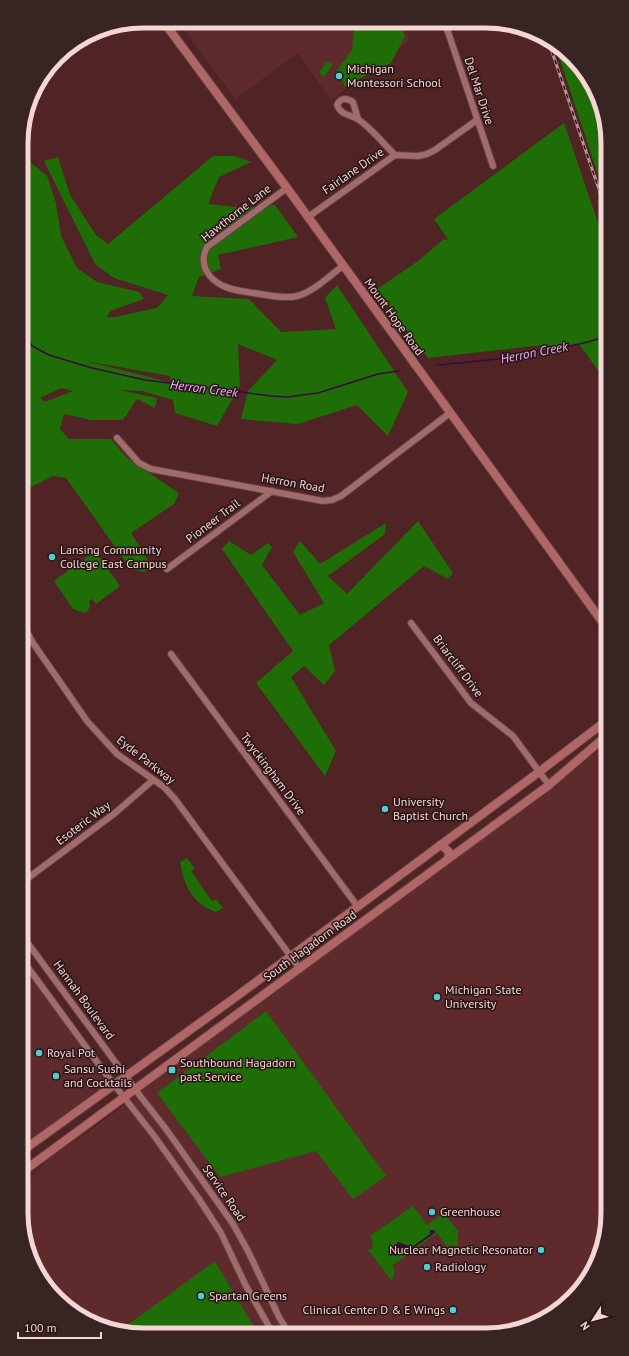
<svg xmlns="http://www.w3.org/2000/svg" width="629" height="1356" font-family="'PT Sans',sans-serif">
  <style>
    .built { fill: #5e2a2b }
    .green { fill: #1e6d06; fill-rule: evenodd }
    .water { fill: #370b3f }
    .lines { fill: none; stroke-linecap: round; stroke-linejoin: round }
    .stream { stroke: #370b3f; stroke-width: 1.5 }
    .street-casing { stroke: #653f41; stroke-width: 8 }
    .secondary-casing { stroke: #653f41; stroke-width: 10 }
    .street { stroke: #a06c6b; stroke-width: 6 }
    .secondary { stroke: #af6666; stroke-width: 8 }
    .rail-casing { stroke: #b69292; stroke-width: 3 }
    .rail { stroke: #281414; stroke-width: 1.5; stroke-dasharray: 4.5; stroke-linecap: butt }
    .poi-dot { fill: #51ccd3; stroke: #281414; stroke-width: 1.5 }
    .labels { text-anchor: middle; stroke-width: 3; stroke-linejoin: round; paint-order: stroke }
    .poi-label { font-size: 12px; fill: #f4d6d5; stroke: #281414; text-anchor: start }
    .street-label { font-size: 12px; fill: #f4d6d5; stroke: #281414 }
    .water-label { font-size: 13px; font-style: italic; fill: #eeb1fa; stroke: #281414 }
    .rim { fill: none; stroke: #f4d6d5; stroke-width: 5 }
  </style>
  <rect width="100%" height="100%" fill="#502324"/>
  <!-- built -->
  <g class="built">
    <path d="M178,21L401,23L410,40L331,100L298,53L235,99Z"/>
    <path d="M606,743L608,1222L599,1260L578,1293L554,1315L518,1331L119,1333L62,1305L41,1281L25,1245V1181L31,1177L53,1154L77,1140L130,1101L132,1098L144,1088L577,768Z"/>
    <path d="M24,967L82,1046L87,1058L104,1080V1084L102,1088L25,1144Z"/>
  </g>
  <!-- green -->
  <g class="green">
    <path d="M355,22L400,23L405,36L391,63L345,86L337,70L352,50Z"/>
    <path d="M555,45L567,51L592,82L604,111V193Z"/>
    <path d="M329,61L333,64L324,77L319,72L327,62Z"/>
    <path d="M564,123L604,240L605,375L602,376L579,344L543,352V345L428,358L376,290L418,261L444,239L446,240L448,239L434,219Z"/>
    <path d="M213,156H235L251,162L219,177L208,204L244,208L275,205L298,237L218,255L221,269L199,277L192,296L249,299L281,332L336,329L325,298L337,285L408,392L388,436L357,405L298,424L241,419L248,391L277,360L238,344L240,386L217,426L175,413L173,400L142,391L120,390L157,398L155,408L137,399L123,420H91L64,414L60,429L69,439H111L127,458L179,493L174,504L131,533L152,567L144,572L131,569L66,478L53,476L23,491L21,160L25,158L47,176L56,203L61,236L77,268L97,282L139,292L144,299L110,311L107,317H115L157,308L168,295L114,278L95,264L44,161L58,157L70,195L96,235L108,244ZM85,361L170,376L171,383L150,377ZM61,388L73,391L45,402L40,398Z"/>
    <path d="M418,521L453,573L448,579L424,566L329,645L335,671L324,685L304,666L291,677L336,751L325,776L256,683L293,651L222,549L229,541L251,555L268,543L272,547L262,565L300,615L324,603L293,552L300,541L320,564L386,523L385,534L328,576L347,594Z"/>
    <path d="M95,551L120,586L96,604L92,599L89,601L90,605L88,611L84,613L73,609L54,581Z"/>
    <path d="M187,858L195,869L191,871L212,901L216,899L223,908L216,912C194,905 183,885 180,862Z"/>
    <path d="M266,1011L386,1176L353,1199L316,1151L220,1177L157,1093Z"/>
    <path d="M413,1206L427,1225L444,1213L458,1231V1247L453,1245L447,1247L437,1233L392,1266L395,1270L392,1281L368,1250L372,1248C373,1243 373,1240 370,1236Z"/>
    <path d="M215,1261L257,1332H118Z"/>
  </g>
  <!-- water -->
  <path class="water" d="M430,1230H433L436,1232L412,1249L405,1247L395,1256L390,1253V1251L395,1247L398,1242L412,1247L430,1234Z"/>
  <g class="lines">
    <!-- stream -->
    <g class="stream">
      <path d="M22,329L32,346L49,355L92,368L145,380L271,396L287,397L318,393L378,374L399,371"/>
      <path d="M438,365L508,358L584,343L605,337"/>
    </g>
    <!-- street casing -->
    <g class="street-casing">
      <g id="street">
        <path d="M445,23L493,166"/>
        <path d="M358,119L353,102C347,98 341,97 337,105C341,116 351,114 359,120C371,128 384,144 395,155"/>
        <path d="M287,188L207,247C203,255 202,262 206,270C216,290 241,291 260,294C271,296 286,299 297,296C312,293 330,275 343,266"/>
        <path d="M308,217L395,155L418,156L427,154L435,150L477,120"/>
        <path d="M117,438L139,463L151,469L323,501L332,500L341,496L450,413"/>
        <path d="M167,569L272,491"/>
        <path d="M411,623L471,703L513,736L549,785"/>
        <path d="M23,625L33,643L87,721L117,754L164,787L175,799L300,969"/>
        <path d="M171,654L358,907"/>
        <path d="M24,881L115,813L153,780"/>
        <path d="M24,938L141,1097L166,1129L233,1224L248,1251L279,1317L288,1332"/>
        <path d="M24,962L105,1073L155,1137L199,1199L221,1233L245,1284L272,1332"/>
      </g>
    </g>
    <!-- secondary casing -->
    <g class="secondary-casing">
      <g id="secondary">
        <path d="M163,21L287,188L606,627"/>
        <path d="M440,845L445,848L449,852L448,859"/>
        <path d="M25,1149L233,999L539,772L606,721"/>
        <path d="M25,1170L549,785L606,736"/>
      </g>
    </g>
    <!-- street -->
    <use href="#street" class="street"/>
    <!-- secondary -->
    <use href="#secondary" class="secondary"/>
    <!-- rail casing -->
    <g class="rail-casing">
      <path id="rail" d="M549,43L604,204"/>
    </g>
    <!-- rail -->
    <use href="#rail" class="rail"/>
  </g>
  <!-- markers -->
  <g class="poi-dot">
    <circle cx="339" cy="76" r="4"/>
    <circle cx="52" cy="557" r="4"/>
    <circle cx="385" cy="809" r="4"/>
    <circle cx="437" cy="997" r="4"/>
    <circle cx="39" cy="1053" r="4"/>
    <rect x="168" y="1066" width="8" height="8" rx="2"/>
    <circle cx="56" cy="1076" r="4"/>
    <circle cx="432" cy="1212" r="4"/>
    <circle cx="541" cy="1250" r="4"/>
    <circle cx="427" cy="1267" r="4"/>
    <circle cx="201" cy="1296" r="4"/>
    <circle cx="453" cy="1310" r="4"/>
  </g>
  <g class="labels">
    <!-- poi labels -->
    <g class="poi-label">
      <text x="347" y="73">Michigan<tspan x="347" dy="14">Montessori School</tspan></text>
      <text x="60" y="554">Lansing Community<tspan x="60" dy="14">College East Campus</tspan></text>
      <text x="393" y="806">University<tspan x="393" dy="14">Baptist Church</tspan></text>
      <text x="445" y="994">Michigan State<tspan x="445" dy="14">University</tspan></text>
      <text x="47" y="1057">Royal Pot</text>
      <text x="180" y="1067">Southbound Hagadorn<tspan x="180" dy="14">past Service</tspan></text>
      <text x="64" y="1073">Sansu Sushi<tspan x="64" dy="14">and Cocktails</tspan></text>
      <text x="440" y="1216">Greenhouse</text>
      <text x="533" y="1254" text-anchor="end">Nuclear Magnetic Resonator</text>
      <text x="435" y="1271">Radiology</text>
      <text x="209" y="1300">Spartan Greens</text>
      <text x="445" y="1314" text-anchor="end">Clinical Center D &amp; E Wings</text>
    </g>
    <!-- street labels -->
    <g class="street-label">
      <text transform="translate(479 91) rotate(72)" y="4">Del Mar Drive</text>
      <text transform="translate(353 171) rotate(-35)" y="4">Fairlane Drive</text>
      <text transform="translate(236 213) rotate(-38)" y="4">Hawthorne Lane</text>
      <text transform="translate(394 317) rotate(54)" y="4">Mount Hope Road</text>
      <text transform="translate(293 483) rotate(10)" y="4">Herron Road</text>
      <text transform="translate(213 521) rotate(-37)" y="4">Pioneer Trail</text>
      <text transform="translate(458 666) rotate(53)" y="4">Briarcliff Drive</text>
      <text transform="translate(146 760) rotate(38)" y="4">Eyde Parkway</text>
      <text transform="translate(273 774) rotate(53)" y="4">Twyckingham Drive</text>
      <text transform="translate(83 823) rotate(-37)" y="4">Esoteric Way</text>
      <text transform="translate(310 946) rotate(-36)" y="4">South Hagadorn Road</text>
      <text transform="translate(84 1000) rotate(54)" y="4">Hannah Boulevard</text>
      <text transform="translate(224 1193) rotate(55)" y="4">Service Road</text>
    </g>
    <!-- water labels -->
    <g class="water-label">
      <text transform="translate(534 352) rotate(-11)" y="5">Herron Creek</text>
      <text transform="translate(204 388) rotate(7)" y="5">Herron Creek</text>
    </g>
  </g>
  <!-- crop -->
  <path d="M0 0H629V1356H0ZM143 28H486A115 115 0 0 1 601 143V1213A115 115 0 0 1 486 1328H143A115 115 0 0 1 28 1213V143A115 115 0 0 1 143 28Z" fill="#382423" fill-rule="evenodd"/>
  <path class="rim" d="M143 28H486A115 115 0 0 1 601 143V1213A115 115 0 0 1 486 1328H143A115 115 0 0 1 28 1213V143A115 115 0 0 1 143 28Z"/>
  <!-- north arrow -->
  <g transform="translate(593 1320) rotate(234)" stroke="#281414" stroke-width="3" paint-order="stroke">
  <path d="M0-3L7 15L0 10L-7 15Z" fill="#f4d6d5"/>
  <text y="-6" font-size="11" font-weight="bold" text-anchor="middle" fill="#f4d6d5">N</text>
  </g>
  <!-- scale -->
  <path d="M18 1332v6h83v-6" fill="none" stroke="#f4d6d5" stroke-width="2"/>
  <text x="24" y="1332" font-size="12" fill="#f4d6d5" stroke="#281414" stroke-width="3" paint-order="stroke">100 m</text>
</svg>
